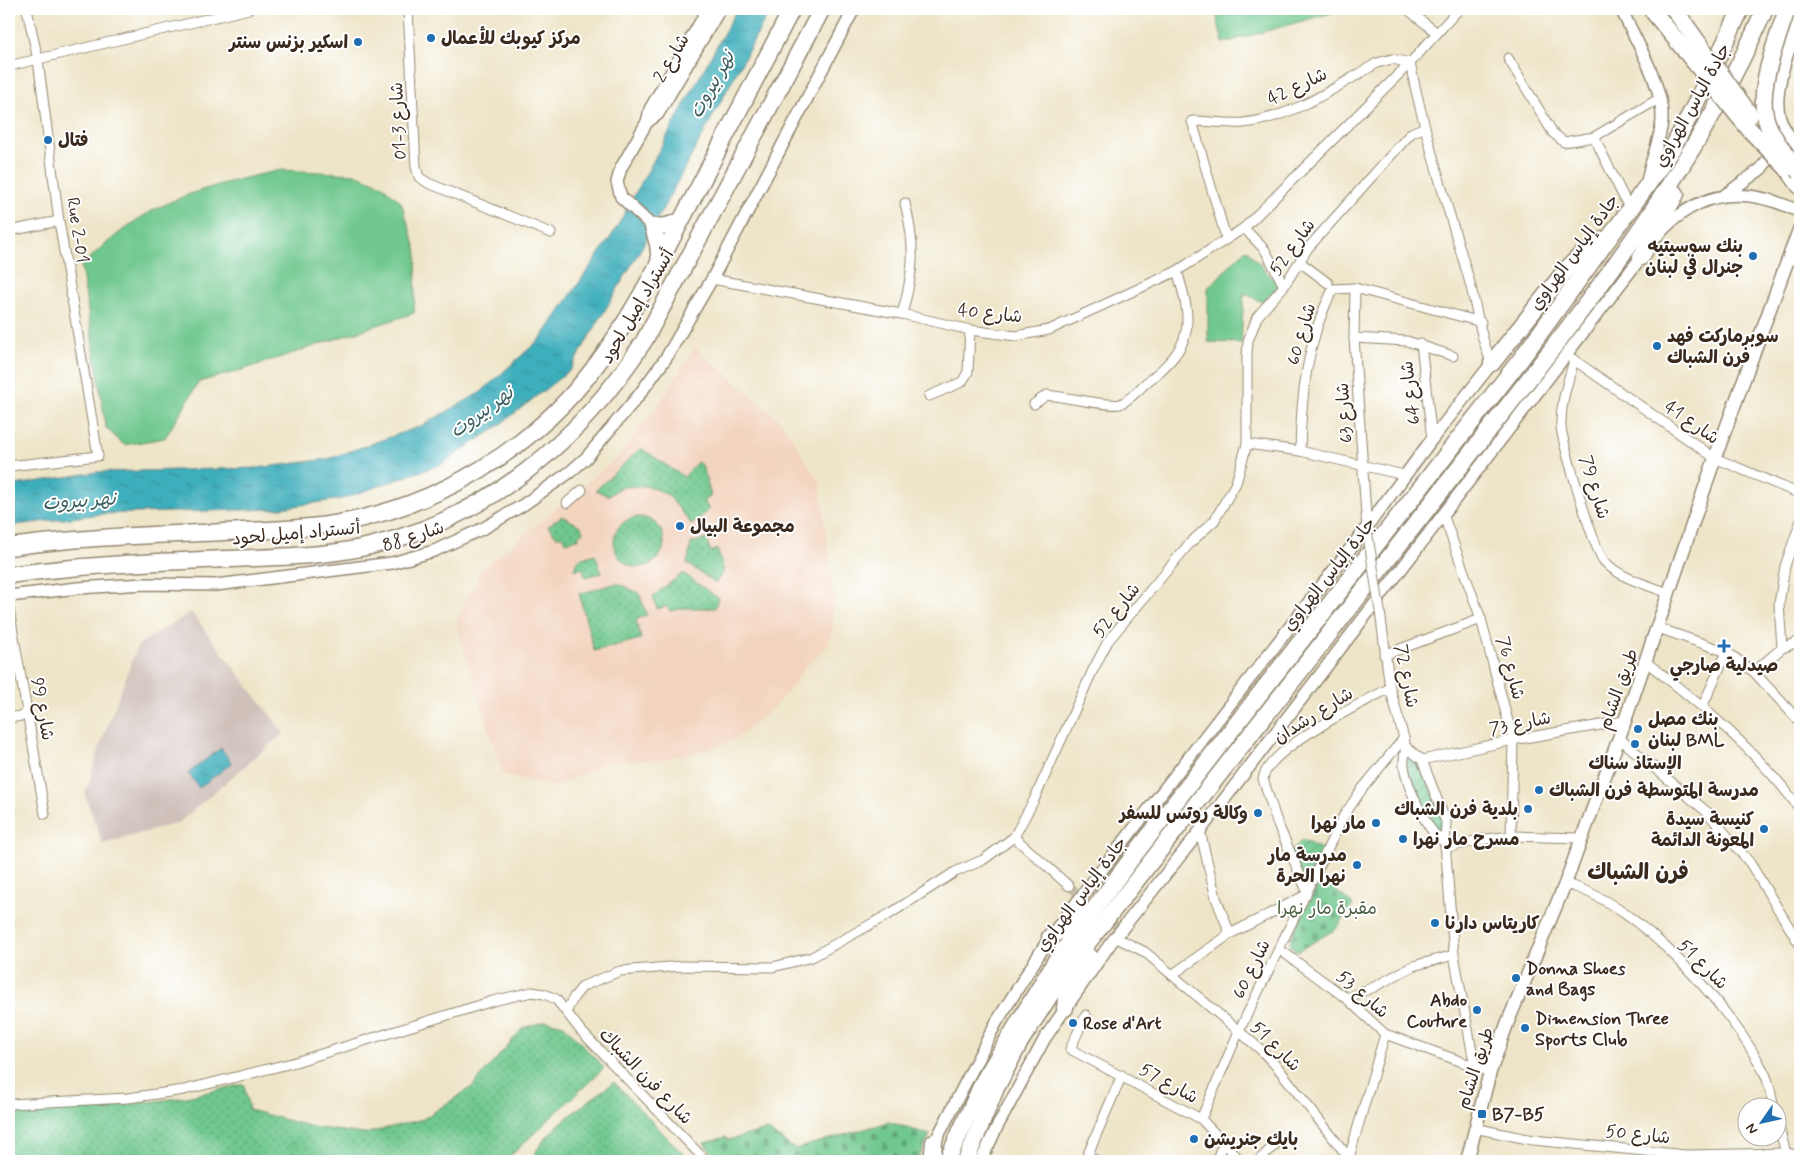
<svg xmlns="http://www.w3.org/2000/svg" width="1809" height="1170" font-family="Mynerve,'Playpen Sans Arabic',sans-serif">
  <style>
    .built { fill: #f3d4be }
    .industrial { fill: #cfc0ba }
    .grass { fill: url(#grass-dots); stroke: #567956 }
    .cemetery { fill: url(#cemetery-stones); stroke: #567956 }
    .garden { fill: url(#garden-furrows); stroke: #567956 }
    .pitch { fill: #70c88e; stroke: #567956 }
    .water { fill: url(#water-ripples); stroke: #3c6c6c }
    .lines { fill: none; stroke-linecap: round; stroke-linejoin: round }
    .minor-tunnel { stroke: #cac0a6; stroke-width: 9; stroke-dasharray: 9 4.5; stroke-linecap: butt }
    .minor-casing { stroke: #948873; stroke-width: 11 }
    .tertiary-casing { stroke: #948873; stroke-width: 14 }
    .secondary-casing { stroke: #948873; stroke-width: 15 }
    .motorway-casing { stroke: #948873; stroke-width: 19 }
    .minor { stroke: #fff; stroke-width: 9 }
    .tertiary { stroke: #fff; stroke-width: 11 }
    .secondary { stroke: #fff; stroke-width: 12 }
    .motorway { stroke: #fff; stroke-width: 16 }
    .minor-bridge-casing { stroke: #948873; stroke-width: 11; stroke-linecap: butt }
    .motorway-bridge-casing { stroke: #948873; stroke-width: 19; stroke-linecap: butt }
    .minor-bridge { stroke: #fff; stroke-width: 9 }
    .motorway-bridge { stroke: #fff; stroke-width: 16 }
    .poi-dot { fill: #1f6fb2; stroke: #fff; stroke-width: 2 }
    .labels { text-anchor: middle; stroke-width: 4; stroke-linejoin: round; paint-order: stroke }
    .poi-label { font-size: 18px; font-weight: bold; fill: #3b2a1e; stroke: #fff; text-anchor: start }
    .street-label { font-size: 18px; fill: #3b2a1e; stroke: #fff }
    .park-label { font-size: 18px; fill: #4e6145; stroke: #fff }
    .water-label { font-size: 19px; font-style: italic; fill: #3c5f5d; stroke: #fff }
    .district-label { font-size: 22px; font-weight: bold; fill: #3b2a1e; stroke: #fff }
  </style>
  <defs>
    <pattern id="grass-dots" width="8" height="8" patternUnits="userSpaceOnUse" patternTransform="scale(1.25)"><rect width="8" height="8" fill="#70c88e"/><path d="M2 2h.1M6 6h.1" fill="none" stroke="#5da373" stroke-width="1.8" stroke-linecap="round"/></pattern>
    <pattern id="cemetery-stones" width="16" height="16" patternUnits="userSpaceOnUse" patternTransform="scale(1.25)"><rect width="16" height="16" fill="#70c88e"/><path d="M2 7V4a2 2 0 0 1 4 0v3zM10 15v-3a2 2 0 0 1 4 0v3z" fill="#5da373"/></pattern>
    <pattern id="garden-furrows" width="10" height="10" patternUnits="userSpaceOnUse" patternTransform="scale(1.25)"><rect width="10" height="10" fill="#70c88e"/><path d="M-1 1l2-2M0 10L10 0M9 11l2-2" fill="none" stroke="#5da373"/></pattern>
    <pattern id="water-ripples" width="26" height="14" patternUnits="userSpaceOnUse" patternTransform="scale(1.25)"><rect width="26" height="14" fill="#3eaebb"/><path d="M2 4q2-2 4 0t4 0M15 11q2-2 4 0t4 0" fill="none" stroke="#358e97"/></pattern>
  </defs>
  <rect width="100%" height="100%" fill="#fff"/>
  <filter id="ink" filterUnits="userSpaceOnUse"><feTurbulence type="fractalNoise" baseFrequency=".02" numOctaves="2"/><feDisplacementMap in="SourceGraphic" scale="10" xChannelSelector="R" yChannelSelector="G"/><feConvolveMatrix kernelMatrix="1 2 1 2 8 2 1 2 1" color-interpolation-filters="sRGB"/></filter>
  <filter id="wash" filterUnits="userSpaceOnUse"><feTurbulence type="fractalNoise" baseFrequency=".0096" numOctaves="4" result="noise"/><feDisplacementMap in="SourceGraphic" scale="20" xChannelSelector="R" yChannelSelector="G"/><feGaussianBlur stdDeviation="1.12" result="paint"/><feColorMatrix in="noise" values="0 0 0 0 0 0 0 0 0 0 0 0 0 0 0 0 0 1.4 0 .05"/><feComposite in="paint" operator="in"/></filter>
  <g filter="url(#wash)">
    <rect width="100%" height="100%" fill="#eee5c8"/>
    <!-- built -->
    <path class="built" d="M695,347L782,422L820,483L834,598L832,632L825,650L805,667L790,690L768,713L734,740L701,752L660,760L609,761L555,787L503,775L456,623L482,569L615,460L655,410Z"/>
    <!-- industrial -->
    <path class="industrial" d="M191,612L284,733L178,823L103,844L85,795L102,740L138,645Z"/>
    <!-- grass -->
    <g class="grass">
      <path d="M641,448L684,477L697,462L702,465L711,496L704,501L709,510L692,525L668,495L648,486L621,487L608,496L596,490Z"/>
      <path d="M562,516L581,526L583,532L578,536L580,538L566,542L562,536H556L548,526Z"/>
      <circle cx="639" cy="542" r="25"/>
      <path d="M706,539L711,552L717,549L724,570L716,583L687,564L691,543Z"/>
      <path d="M595,554L602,573L585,577L583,568L574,570L579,559Z"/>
      <path d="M683,573L718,598L715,608H685L670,611L667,606L657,609L653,596Z"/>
      <path d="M617,583L639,593L647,615L636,620L641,639L594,651L579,594Z"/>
      <path d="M546,1021L564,1025L604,1068L508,1158L500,1161H9V1108L126,1105L186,1097L244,1084L249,1110L313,1127L364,1134L423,1119L472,1087L523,1028Z"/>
      <path d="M614,1082L685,1156L681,1161H532C542,1130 589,1102 614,1082Z"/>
    </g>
    <!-- cemetery -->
    <g class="cemetery">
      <path d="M1321,877L1353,905L1336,929L1298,951L1290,946L1291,938Z"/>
      <path d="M889,1122L930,1135L917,1161H718L704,1143L726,1137L728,1140L767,1130L795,1149Z"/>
    </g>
    <!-- garden -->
    <g class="garden">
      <path d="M1406,747L1416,754L1446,822L1445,842L1422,815L1404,758Z"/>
      <path d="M1302,840L1324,850L1307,890L1290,853Z"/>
    </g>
    <!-- pitch -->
    <g class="pitch">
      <path d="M1215,9H1346L1223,43Z"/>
      <path d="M281,170L355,174L382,185L401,202L417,252L414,313L242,370L199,382L165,438L124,445L106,428L81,266C97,251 113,237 131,224C175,193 230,181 281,170Z"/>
      <path d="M1246,249L1279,286L1262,302L1244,293L1241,343L1208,342V288Z"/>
    </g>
    <!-- water -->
    <g class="water">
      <path d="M737,9H771L641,249L570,370L497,427L442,464L342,499L275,509L102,514L9,526V486L97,472L257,468L328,459L421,426L481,392L541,338L614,232Z"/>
      <path d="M221,748L232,763L199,788L188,773Z"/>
    </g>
  </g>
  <g filter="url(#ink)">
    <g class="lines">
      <!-- minor-tunnel -->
      <path class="minor-tunnel" d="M1069,886L1126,934"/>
      <!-- minor casing -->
      <g class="minor-casing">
        <g id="minor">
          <path d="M408,9L416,167L419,177L428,183L551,233"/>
          <path d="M1407,9L1437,33"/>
          <path d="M1508,58L1553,133L1564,142L1594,137L1660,98"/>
          <path d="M9,66L249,9"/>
          <path d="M1594,137L1630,210"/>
          <path d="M1244,228L1265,250L1284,286"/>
          <path d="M9,231L59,221"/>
          <path d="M1226,238L1192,121C1209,121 1227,124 1243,123C1292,118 1336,87 1377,63L1392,59L1410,63C1425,136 1447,205 1468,276C1476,303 1480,339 1492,363"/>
          <path d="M1300,262L1328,283"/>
          <path d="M712,279L902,314L970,330L1016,336L1049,330L1177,271L1244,228L1410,63L1459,9"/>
          <path d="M1355,288L1354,338L1367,529"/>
          <path d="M902,314C914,270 916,248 905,203"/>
          <path d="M1354,338L1407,341L1453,356"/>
          <path d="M1421,344L1432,439"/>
          <path d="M1565,354L1574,360C1568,382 1560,404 1561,427C1563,444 1594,550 1604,561C1619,578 1648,585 1668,593"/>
          <path d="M1574,360L1715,458L1800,494"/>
          <path d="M929,396L962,382L968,372L970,330"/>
          <path d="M1034,404L1047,395C1061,396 1110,407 1120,404C1129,401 1139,389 1147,382C1193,346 1194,325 1177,271"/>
          <path d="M1247,444L1300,451L1404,475"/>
          <path d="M1300,451C1301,396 1307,339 1333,289L1355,288L1481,322"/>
          <path d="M9,466L98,456L59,221L38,60L27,9"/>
          <path d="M567,503L582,490"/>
          <path d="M1443,514L1481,619L1513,740L1511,836"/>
          <path d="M9,609L45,814"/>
          <path d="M1380,611L1390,688L1405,742"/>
          <path d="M1658,628L1727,652L1754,672L1800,722"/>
          <path d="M1782,648L1779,604L1785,566L1800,523"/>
          <path d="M1384,655L1481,619"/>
          <path d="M1646,662C1702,705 1758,752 1800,809"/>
          <path d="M1754,672L1782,648L1800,641"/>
          <path d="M1703,705L1727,652"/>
          <path d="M9,718L27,715"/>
          <path d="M1619,738L1707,812L1750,863L1800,945"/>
          <path d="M1422,760L1513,740L1624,721"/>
          <path d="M1200,831L1216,898L1230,934"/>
          <path d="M1014,837L1069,886"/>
          <path d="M1445,842C1428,836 1407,785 1404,767C1403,761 1405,753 1406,747L1422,760L1446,822L1445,842L1454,955L1475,1067"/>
          <path d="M1445,848L1479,840L1511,836L1580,838"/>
          <path d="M1565,884C1637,901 1733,1009 1765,1074C1770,1084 1771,1097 1774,1108"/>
          <path d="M1307,891L1277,822L1263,779C1267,749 1362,703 1390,688"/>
          <path d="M1115,937L1145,952L1260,1049L1278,1068L1349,1158"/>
          <path d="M1279,949L1346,998L1385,1034L1490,1072"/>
          <path d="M1172,975L1230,934L1306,895"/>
          <path d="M1346,998L1374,987L1413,966L1454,955"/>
          <path d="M567,1010L574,997L583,986L620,971L682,966L773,967L812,957L891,913L955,872L983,860L1014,837L1034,800L1092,672L1108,641L1189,544L1214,521L1236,483L1247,444V355L1248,341L1257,317L1284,286L1308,248L1411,133L1423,128"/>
          <path d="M1086,1015L1070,1049L1201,1119L1241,1161"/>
          <path d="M9,1104L128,1098L184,1090L292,1063L493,1001L532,992L544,994L556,999L581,1031L706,1161"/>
          <path d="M1776,1117L1786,1153"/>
          <path d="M1201,1119L1239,1031L1343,817L1362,789L1404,738"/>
          <path d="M1474,1128L1533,1140L1686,1155L1786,1153L1800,1156"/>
          <path d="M1087,1156L1098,1161"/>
          <path d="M1085,1161L1122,1075"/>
          <path d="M1216,1161L1224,1142"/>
          <path d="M1258,1161L1278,1142"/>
          <path d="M1348,1161L1385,1034"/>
        </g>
      </g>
      <!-- tertiary casing -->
      <g class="tertiary-casing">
        <g id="tertiary">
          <path d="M1621,9C1636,41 1664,86 1662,121C1660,142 1650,161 1647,182"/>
          <path d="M1800,16C1792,43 1771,91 1780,118C1784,131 1793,141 1800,151"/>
          <path d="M647,122L658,114L720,9"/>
          <path d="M1725,195L1761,169L1775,149"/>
          <path d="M653,227L621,197L617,182L621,168L647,122L650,109L708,9"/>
          <path d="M1658,235C1699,189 1746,185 1800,212"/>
          <path d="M9,596L78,588L144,584L216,585L392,563L434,551L484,528L523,505L570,472L586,458L639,395L666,358L712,279L854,9"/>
          <path d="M932,1148L996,1023L1050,937L1367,527L1432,439L1492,363"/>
          <path d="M981,1161L996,1129L1045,1038L1110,944L1200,831L1645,252"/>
        </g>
      </g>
      <!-- secondary casing -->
      <g class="secondary-casing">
        <path id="secondary" d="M1467,1161L1490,1072L1507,1024L1565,884L1619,738L1715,458L1800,227"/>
      </g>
      <!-- motorway casing -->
      <g class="motorway-casing">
        <g id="motorway">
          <path d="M1787,168L1800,186"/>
          <path d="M1641,257L1676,194"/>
          <path d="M660,262L658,244L653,227L667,226L681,221"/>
          <path d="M1492,363L1566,270L1579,257L1603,240"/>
          <path d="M9,547C80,537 152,535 224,532C262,530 301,530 339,523C438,506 534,448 594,368C633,316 662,257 692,200C725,136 759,73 792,9"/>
          <path d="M9,575C81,565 154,562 227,559C275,557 323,557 370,546C488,518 580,441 644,341L822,9"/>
          <path d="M1050,937L1070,924L1082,911"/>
          <path d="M1065,1008L1067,991L1090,957"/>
          <path d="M932,1161L934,1142"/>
          <path d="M947,1161L984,1080L1055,962L1131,859L1521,359L1646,187L1672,149L1692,111L1741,9"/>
          <path d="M966,1161L996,1088L1020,1042L1065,972C1196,803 1329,635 1460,467C1573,322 1692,178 1765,9"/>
        </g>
      </g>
      <!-- minor -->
      <use href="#minor" class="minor"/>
      <!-- tertiary -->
      <use href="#tertiary" class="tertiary"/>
      <!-- secondary -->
      <use href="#secondary" class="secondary"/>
      <!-- motorway -->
      <use href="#motorway" class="motorway"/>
      <!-- minor-bridge casing -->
      <g class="minor-bridge-casing">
        <path id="minor-bridge" d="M1368,536L1380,611"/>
      </g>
      <!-- motorway-bridge casing -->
      <g class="motorway-bridge-casing">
        <g id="motorway-bridge">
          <path d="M1651,9L1750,130L1787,168"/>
          <path d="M1674,9L1750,115"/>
          <path d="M1787,9C1777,42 1754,92 1768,125C1775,143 1789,158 1800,173"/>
        </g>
      </g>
      <!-- minor-bridge -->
      <use href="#minor-bridge" class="minor-bridge"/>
      <!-- motorway-bridge -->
      <use href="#motorway-bridge" class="motorway-bridge"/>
    </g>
  </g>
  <!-- markers -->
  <g class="poi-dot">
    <circle cx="431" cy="38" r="5"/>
    <circle cx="358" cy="42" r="5"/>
    <circle cx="48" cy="140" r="5"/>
    <circle cx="1753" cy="256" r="5"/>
    <circle cx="1657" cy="346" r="5"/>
    <circle cx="680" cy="526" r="5"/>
    <path d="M1721.5 638.5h5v5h5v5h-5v5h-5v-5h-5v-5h5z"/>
    <circle cx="1638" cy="729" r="5"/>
    <circle cx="1635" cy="744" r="5"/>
    <circle cx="1539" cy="790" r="5"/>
    <circle cx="1528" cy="809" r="5"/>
    <circle cx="1258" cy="813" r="5"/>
    <circle cx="1376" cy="823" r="5"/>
    <circle cx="1764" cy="829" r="5"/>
    <circle cx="1403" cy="839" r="5"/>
    <circle cx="1357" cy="865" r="5"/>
    <circle cx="1435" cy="923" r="5"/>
    <circle cx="1516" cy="978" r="5"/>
    <circle cx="1477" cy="1010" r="5"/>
    <circle cx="1073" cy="1023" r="5"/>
    <circle cx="1525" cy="1028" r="5"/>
    <rect x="1477" y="1109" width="10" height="10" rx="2.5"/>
    <circle cx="1194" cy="1139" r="5"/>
  </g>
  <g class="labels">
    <!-- poi labels -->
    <g class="poi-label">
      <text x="441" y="44">مركز كيوبك للأعمال</text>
      <text x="348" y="48" text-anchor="end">اسكير بزنس سنتر</text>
      <text x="58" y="146">فتال</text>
      <text x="1743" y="252" text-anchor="end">بنك سوسيتيه<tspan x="1743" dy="21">جنرال في لبنان</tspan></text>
      <text x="1667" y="342">سوبرماركت فهد<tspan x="1667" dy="21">فرن الشباك</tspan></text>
      <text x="690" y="532">مجموعة البيال</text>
      <text x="1724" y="671" text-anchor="middle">صيدلية صارجي</text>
      <text x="1648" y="725">بنك مصل<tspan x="1648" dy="21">لبنان BML</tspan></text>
      <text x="1635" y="769" text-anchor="middle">الإستاذ سناك</text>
      <text x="1549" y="796">مدرسة المتوسطة فرن الشباك</text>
      <text x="1518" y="815" text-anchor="end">بلدية فرن الشباك</text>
      <text x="1248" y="819" text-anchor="end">وكالة روتس للسفر</text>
      <text x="1754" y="825" text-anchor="end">كنيسة سيدة<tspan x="1754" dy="21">المعونة الدائمة</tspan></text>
      <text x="1366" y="829" text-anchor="end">مار نهرا</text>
      <text x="1413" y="845">مسرح مار نهرا</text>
      <text x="1347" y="861" text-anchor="end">مدرسة مار<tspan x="1347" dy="21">نهرا الحرة</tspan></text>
      <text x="1445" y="929">كاريتاس دارنا</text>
      <text x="1526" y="974">Donna Shoes<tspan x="1526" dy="21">and Bags</tspan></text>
      <text x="1467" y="1006" text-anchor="end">Abdo<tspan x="1467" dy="21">Couture</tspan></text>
      <text x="1535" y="1024">Dimension Three<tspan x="1535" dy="21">Sports Club</tspan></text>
      <text x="1083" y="1029">Rose d'Art</text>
      <text x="1492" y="1120">B7-B5</text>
      <text x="1204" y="1145">بايك جنريشن</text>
    </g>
    <!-- street labels -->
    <g class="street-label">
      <text transform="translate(671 58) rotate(-60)" y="6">شارع 2</text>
      <text transform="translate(1297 86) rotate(-25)" y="6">شارع 42</text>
      <text transform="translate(1692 105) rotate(-61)" y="6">جادة الياس الهراوي</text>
      <text transform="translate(398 121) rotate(-93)" y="6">شارع 3-01</text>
      <text transform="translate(78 230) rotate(81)" y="6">Rue 2-01</text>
      <text transform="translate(1292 247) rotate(-54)" y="6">شارع 52</text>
      <text transform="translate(1574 252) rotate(-54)" y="6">جادة إلياس الهراوي</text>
      <text transform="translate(637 306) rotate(-60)" y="6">أتستراد إميل لحود</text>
      <text transform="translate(990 313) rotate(6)" y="6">شارع 40</text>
      <text transform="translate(1301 334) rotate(-74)" y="6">شارع 60</text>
      <text transform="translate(1410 393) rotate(-97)" y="6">شارع 64</text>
      <text transform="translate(1344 413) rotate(-94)" y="6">شارع 63</text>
      <text transform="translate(1692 422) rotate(35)" y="6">شارع 41</text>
      <text transform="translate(1595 487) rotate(73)" y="6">شارع 79</text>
      <text transform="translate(296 533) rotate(-5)" y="6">أتستراد إميل لحود</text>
      <text transform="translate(413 536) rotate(-18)" y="6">شارع 88</text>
      <text transform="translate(1329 574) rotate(-52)" y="6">جادة إلياس الهراوي</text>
      <text transform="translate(1116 610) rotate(-51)" y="6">شارع 52</text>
      <text transform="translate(1511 668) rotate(75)" y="6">شارع 76</text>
      <text transform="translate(1407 676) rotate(79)" y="6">شارع 72</text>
      <text transform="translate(1618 689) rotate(-70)" y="6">طريق الشام</text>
      <text transform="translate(43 709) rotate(80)" y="6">شارع 99</text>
      <text transform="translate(1313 715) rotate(-32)" y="6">شارع رشدان</text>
      <text transform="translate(1520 723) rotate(-11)" y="6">شارع 73</text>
      <text transform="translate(1081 894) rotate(-53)" y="6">جادة إلياس الهراوي</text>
      <text transform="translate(1703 964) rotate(45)" y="6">شارع 51</text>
      <text transform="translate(1251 969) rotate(-64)" y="6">شارع 60</text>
      <text transform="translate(1363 994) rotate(41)" y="6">شارع 53</text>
      <text transform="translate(1276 1046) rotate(45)" y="6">شارع 51</text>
      <text transform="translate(1475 1068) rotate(-72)" y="6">طريق الشام</text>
      <text transform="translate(646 1076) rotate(46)" y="6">شارع فرن الشباك</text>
      <text transform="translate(1169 1083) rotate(29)" y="6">شارع 57</text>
      <text transform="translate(1638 1134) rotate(6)" y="6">شارع 50</text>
    </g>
    <!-- park labels -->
    <g class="park-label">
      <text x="1327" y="914">مقبرة مار نهرا</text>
    </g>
    <!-- water labels -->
    <g class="water-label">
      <text transform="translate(711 84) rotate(-61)" y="7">نهر بيروت</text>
      <text transform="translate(481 411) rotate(-36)" y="7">نهر بيروت</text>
      <text transform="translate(79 500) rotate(-4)" y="7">نهر بيروت</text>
    </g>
    <!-- district labels -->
    <g class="district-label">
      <text x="1638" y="879">فرن الشباك</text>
    </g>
  </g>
  <!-- margin -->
  <rect width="1809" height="1170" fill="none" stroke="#fff" stroke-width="30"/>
  <!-- north arrow -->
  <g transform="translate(1762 1122) rotate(236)"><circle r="24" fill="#ffffff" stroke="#b1aaa5"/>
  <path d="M0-4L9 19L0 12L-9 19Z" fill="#1f6fb2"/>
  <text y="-8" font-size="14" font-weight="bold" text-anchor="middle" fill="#3b2a1e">N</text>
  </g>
</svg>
